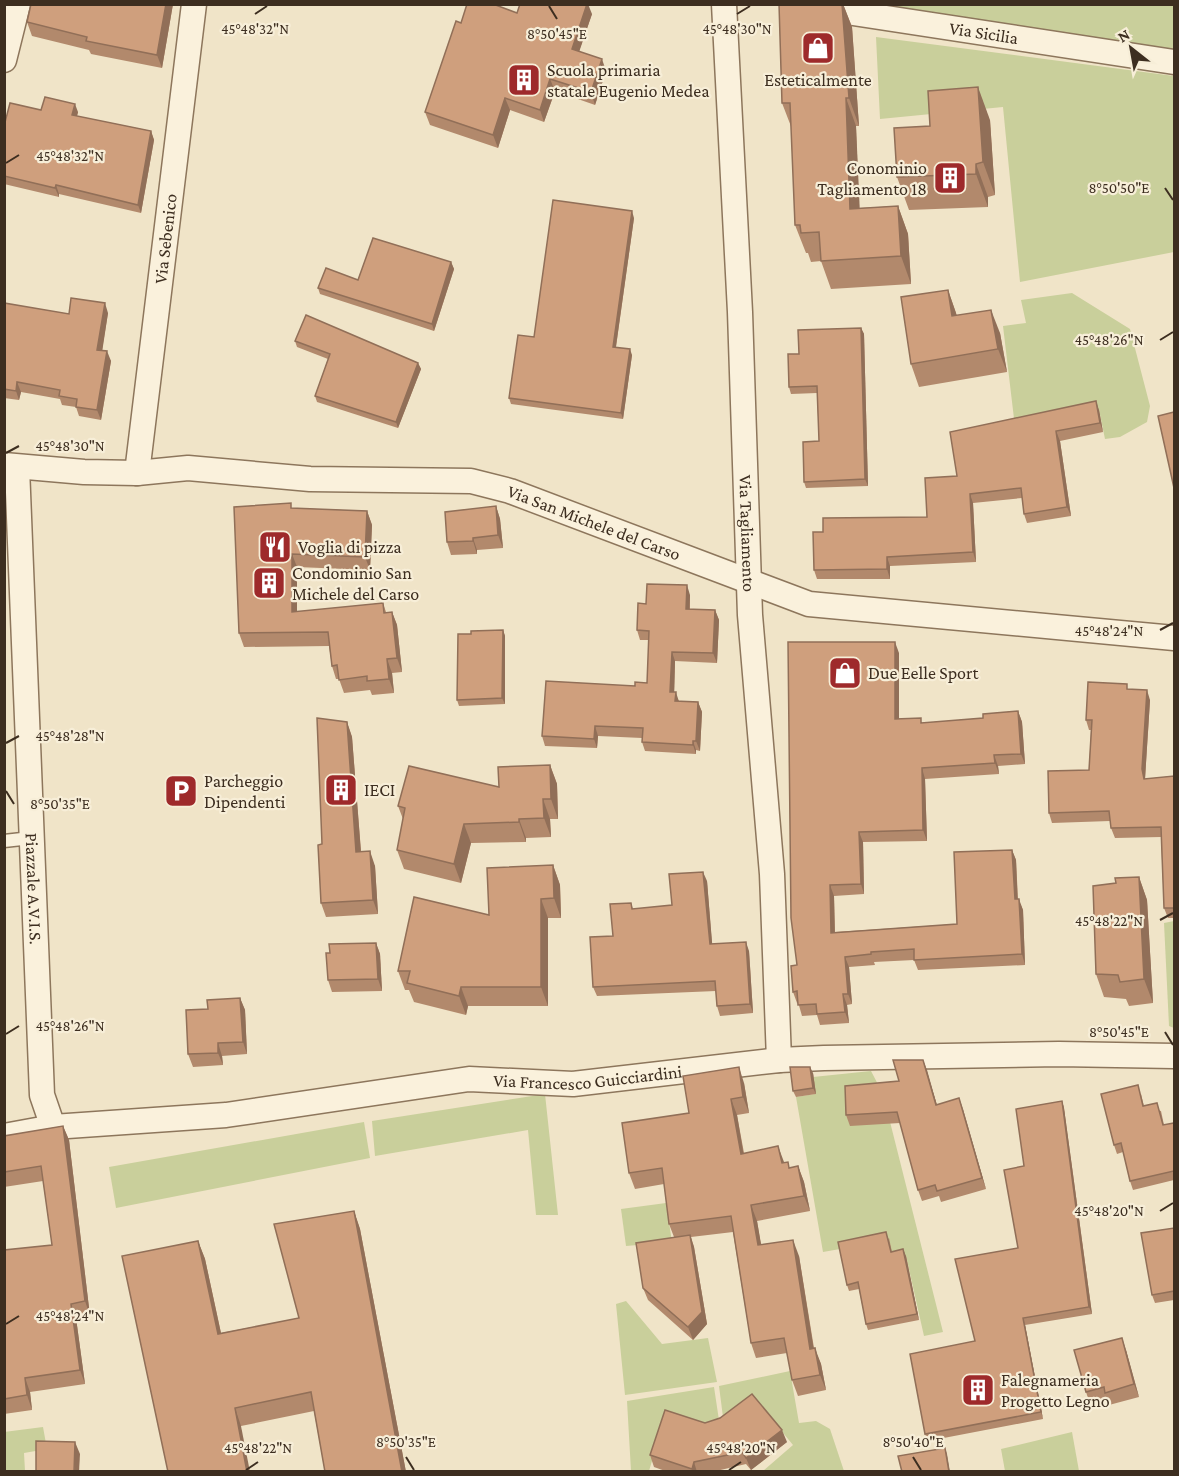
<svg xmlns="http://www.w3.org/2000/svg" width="1179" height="1476" font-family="'Crimson Pro',serif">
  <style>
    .green { fill: #c9cf9b }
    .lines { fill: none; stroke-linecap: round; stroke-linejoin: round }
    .service-casing { stroke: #8d765c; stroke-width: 15 }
    .minor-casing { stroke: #8d765c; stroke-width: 27 }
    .service { stroke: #faf1dc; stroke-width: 12 }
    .minor { stroke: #faf1dc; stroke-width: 24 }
    .wall { fill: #b2896c }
    .shaded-wall { fill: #916f58 }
    .building { fill: #cf9f7d; stroke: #916f58; stroke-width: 1.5 }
    .ticks { fill: none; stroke: #3d2e20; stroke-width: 2 }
    .labels { text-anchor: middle; stroke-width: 4.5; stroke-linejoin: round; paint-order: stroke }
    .street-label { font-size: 18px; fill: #3d2e20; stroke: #f7eed8 }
    .poi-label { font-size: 18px; fill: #3d2e20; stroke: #f7eed8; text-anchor: start }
    .ticks-label { font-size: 15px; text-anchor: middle; fill: #3d2e20; stroke: #f7eed8; stroke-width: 4.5; stroke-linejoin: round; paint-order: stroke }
  </style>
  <rect width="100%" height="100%" fill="#f0e4c8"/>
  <!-- green -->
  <g class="green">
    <path d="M866,5H1174V54Z"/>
    <path d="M876,37L1174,76V252L1020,282L1003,107L880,119Z"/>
    <path d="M1072,293L1130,329L1150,406L1147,422L1120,437L1105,439L1099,410L1015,427L1003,326L1026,323L1021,300Z"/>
    <path d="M1174,921V1028L1169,1026L1164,923Z"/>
    <path d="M871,1071L883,1094L943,1332L924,1336L906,1256L840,1249L823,1252L796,1097L815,1094L813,1077Z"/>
    <path d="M545,1094L558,1215H536L528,1130L375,1156L372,1121Z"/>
    <path d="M364,1122L370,1158L116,1208L109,1167Z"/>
    <path d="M666,1203L672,1242L626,1246L621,1209Z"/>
    <path d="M626,1301L662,1344L708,1338L717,1382L625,1395L616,1304Z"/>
    <path d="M790,1371L799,1423L816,1421L830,1429L844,1471H763L793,1445L756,1400L724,1425L719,1386Z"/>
    <path d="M714,1387L720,1427L665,1417L649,1471H631L627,1401Z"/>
    <path d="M43,1427L47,1449L24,1453L25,1471H5L4,1432Z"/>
    <path d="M1072,1432L1079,1471H1005L1001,1449Z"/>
  </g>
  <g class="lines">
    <!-- service casing -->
    <g class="service-casing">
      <path id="service" d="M4,841L31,838"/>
    </g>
    <!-- minor casing -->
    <g class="minor-casing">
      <g id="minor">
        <path id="s1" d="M724,4L740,312L750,615L772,874L779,1060"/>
        <path id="s2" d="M794,4L1174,62"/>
        <path d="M4,60L18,4"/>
        <path id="s3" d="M4,465L84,472L137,473L188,468L310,479L471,481L510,491L809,604L1174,638"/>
        <path id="s4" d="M17,467L42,1095L53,1127"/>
        <path id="s5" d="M137,473L194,4"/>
        <path id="s6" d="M4,1136L53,1127L226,1115L469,1079L573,1084L779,1060L824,1058L1059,1054L1174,1056"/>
      </g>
    </g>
    <!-- service -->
    <use href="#service" class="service"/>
    <!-- minor -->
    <use href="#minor" class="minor"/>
  </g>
  <!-- wall -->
  <g class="wall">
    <path d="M173,4L162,68L91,54L89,50L32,36L27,22Z"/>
    <path d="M779,4H843L852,27L859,126H856L859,208L898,206L908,234L911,284L831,289L821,261L811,262L808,253H806L795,225L792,129L782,103Z"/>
    <path d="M517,13L592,14L579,51L606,71L595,105L555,91L544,122L510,110L498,148L430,125L425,112L461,23Z"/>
    <path d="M41,110L78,112L77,116L151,131L154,140L141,213L59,194V197L4,184V126Z"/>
    <path d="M990,120L995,195L988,197V207L909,210L897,177L930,126Z"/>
    <path d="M634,218L616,347L632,355L623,419L511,404L509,398L534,337Z"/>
    <path d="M451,262L454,269L434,331L320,294L318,288Z"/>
    <path d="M948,290L957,316L1000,333L1007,372L919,387L911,364Z"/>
    <path d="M4,303L69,314L108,313L102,350L111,361L101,420L79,416L76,407L62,405L60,399L21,392L19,400L4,398Z"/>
    <path d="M861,328L864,334L868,486L806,488L804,482L819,441L817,393L791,394L789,387L799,354Z"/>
    <path d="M295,341L418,363L421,369L398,428L317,402L315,396L328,359L297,347Z"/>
    <path d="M1099,410L1103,432L1060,441L1071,516L1027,523L1024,514L1022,498L973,503L976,562L890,566V579H817L814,570L823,532L927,517L957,476Z"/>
    <path d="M496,506L500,519L503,548L477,550V554L451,555L447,542Z"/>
    <path d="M293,508L367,511L372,525L370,570L297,567V612L383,603L386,612H392L397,625L402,672L392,673L394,693L372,695L370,690L344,693L339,679H336L332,666L329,646L244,647L239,633Z"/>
    <path d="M690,595V609L715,610L719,620L717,663L675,661L674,692L679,701L698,702L702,712L700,751L696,750V754L645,751L642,742V738L598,736L597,748L545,746L542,736L635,686L647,683L649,640H640L637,630L646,604Z"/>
    <path d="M503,630L505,636V704L459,706L457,700L471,634Z"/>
    <path d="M899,653V719L922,723L983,718L1018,711L1022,722L1025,764L998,766L999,774L925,779L927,841L863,842L864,894L834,896L835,932L957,924L1012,850L1016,860L1018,899L1023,910L1025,965L918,970L914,960L874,962L875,965L849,967L852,1004L847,1005L849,1023L820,1025L817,1015L802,1016L798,1002L797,1003L793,992L797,965Z"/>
    <path d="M1129,689L1150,700L1145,779L1174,776V918H1168L1164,908L1161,837L1115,838L1111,828L1110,821L1052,823L1049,813L1089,770L1091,730H1089L1086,720Z"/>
    <path d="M347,722L352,737L361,851L375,866L378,914L326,917L321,903L322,844Z"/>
    <path d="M550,765L557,784L558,819H550L551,837L526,838V842L471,843L461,883L404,869L397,850L403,819L398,806L499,787Z"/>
    <path d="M553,865L560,885L561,918H548V1006H468L466,1015L414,1002L409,990H405L398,971L489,915Z"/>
    <path d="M1139,877L1147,900L1153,1003L1129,1006L1126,999L1104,997L1096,974L1116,883Z"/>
    <path d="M707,881L712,944L749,951L753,1013L720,1016L717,1006L716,991L597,996L593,987L613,936L631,903L633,909L672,905Z"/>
    <path d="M376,943L380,954L382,991L332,992L328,980Z"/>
    <path d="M240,998L245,1010L247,1054L222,1056L223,1065L193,1067L188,1054L208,1009Z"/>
    <path d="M923,1060L937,1105L959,1098L986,1189L941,1202L939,1196L922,1201L918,1190L900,1123L850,1126L846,1115L899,1081Z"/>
    <path d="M813,1073L816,1094L796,1097L793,1091Z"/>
    <path d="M744,1083L749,1113L737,1115L744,1153L784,1163L790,1168L798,1166L804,1182L810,1211L757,1221L761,1245L799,1256L814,1348L821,1364L826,1390L798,1396L792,1380L787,1353L756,1358L751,1343L733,1232L691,1237L694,1247L707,1324L693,1340L648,1300L643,1288L674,1237L669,1224L664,1184L635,1189L629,1173L689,1113Z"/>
    <path d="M1141,1094L1144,1106L1161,1111L1164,1125L1174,1123V1180L1133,1190L1130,1181L1123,1152L1117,1154L1114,1145Z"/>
    <path d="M1062,1101L1064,1108L1092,1314L1025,1325L1043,1419L928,1441L925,1434L975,1341L1018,1248Z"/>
    <path d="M63,1126L69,1140L90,1316L76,1318L85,1384L30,1392L32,1410L4,1414V1250L52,1245L43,1181L4,1187V1136Z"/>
    <path d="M354,1211L360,1229L406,1472H325L314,1411L241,1426L168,1472L198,1241L205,1259L221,1333L299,1318Z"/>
    <path d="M1174,1228V1300L1155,1303L1152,1295Z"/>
    <path d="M889,1238L892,1252L906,1256L919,1320L868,1330L866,1324L859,1289L849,1291L847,1285Z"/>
    <path d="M1126,1350L1139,1397L1109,1405L1107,1400L1090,1404L1086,1392Z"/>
    <path d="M705,1423L787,1442L751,1470L746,1464L712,1472H668L654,1467L650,1455Z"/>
  </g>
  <!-- shaded-wall -->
  <g class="shaded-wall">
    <path d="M166,4H173L162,68L157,55Z"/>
    <path d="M587,4H588L592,14L576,61L572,49Z"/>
    <path d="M842,4H843L852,27L859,126L849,98Z"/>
    <path d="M602,59L606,71L595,105L591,92Z"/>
    <path d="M550,79L555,91L544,122L540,110Z"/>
    <path d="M978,87L990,120L995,195L983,162Z"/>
    <path d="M505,98L510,110L498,148L493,135Z"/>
    <path d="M846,98L856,126L861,237L850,209Z"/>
    <path d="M75,104L78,112L75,123L72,115Z"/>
    <path d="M151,131L154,140L141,213L138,205Z"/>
    <path d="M976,164L988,197V207L976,174Z"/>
    <path d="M56,185L59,194V197L55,188Z"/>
    <path d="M898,206L908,234L911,284L901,256Z"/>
    <path d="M632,211L634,218L615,353L613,347Z"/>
    <path d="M451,262L454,269L434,331L432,324Z"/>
    <path d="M948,290L956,313L961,340L952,316Z"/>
    <path d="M105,303L108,313L101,359L97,350Z"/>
    <path d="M991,310L1000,333L1007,372L998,349Z"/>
    <path d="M861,328L864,334L868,486L865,479Z"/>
    <path d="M630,349L632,355L623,419L621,413Z"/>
    <path d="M107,351L111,361L101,420L97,410Z"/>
    <path d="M418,363L421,369L398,428L396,422Z"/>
    <path d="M17,382L21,392L19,400L16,391Z"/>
    <path d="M1096,401L1099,410L1103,432L1100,423Z"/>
    <path d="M1056,431L1060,441L1071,516L1067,507Z"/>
    <path d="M970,494L973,503L976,562L973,552Z"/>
    <path d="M496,506L500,519L503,548L498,535Z"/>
    <path d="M367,511L372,525L370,570L365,557Z"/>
    <path d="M473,538L477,550V554L473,541Z"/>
    <path d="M292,554L297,567V626L292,612Z"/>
    <path d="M887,557L890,566V579L887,569Z"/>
    <path d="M687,585L690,595L689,619L686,609Z"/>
    <path d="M715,610L719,620L717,663L713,653Z"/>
    <path d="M392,612L397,625L402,672L397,658Z"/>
    <path d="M503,630L505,636V704L502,698Z"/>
    <path d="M895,642L899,653V729L895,719Z"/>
    <path d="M672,652L675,661L674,701L670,692Z"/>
    <path d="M387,659L392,673L394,693L389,679Z"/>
    <path d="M1147,690L1150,700L1145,779H1144L1142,769Z"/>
    <path d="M676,692L679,702L675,701Z"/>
    <path d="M698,702L702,712L700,751L696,741Z"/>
    <path d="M1018,711L1022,722L1025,764L1021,754Z"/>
    <path d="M347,722L352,737L362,866L356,852Z"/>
    <path d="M595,726L598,736L597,748L594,739Z"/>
    <path d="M693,741L696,750V754L693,745Z"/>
    <path d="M994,755L998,766L999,774L995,763Z"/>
    <path d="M550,765L557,784L558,819L551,799Z"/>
    <path d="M922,768L925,779L927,841L923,830Z"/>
    <path d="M543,799L550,819L551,837L544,818Z"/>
    <path d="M519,819L526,838V842L519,822Z"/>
    <path d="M464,824L471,843L461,883L454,864Z"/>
    <path d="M859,832L863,842L864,894L861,884Z"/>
    <path d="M1012,850L1016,860L1018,910L1015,899Z"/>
    <path d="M370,851L375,866L378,914L373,900Z"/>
    <path d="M553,865L560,885L561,918L554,898Z"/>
    <path d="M703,872L707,881L713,954L710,944Z"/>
    <path d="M1139,877L1147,900L1153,1003L1144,979Z"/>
    <path d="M830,885L834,896L835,943L831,933Z"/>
    <path d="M541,899L548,918V1006L541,987Z"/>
    <path d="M1019,899L1023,910L1025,965L1022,954Z"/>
    <path d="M746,942L749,951L753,1013L750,1004Z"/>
    <path d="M376,943L380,954L382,991L378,979Z"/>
    <path d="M845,957L849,967L852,1004L848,994Z"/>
    <path d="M461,987L468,1006L466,1015L459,996Z"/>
    <path d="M843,994L847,1005L849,1023L845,1012Z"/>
    <path d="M240,998L245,1010L247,1054L243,1042Z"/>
    <path d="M218,1043L222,1056L223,1065L218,1053Z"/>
    <path d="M923,1060L927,1070L940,1116L936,1105Z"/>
    <path d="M739,1067L744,1083L749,1113L743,1097Z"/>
    <path d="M810,1067L813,1073L816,1094L813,1088Z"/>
    <path d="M959,1098L963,1109L986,1189L982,1178Z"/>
    <path d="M731,1099L737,1115L746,1169L741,1154Z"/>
    <path d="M1062,1101L1064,1108L1092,1314L1089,1307Z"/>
    <path d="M63,1126L69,1140L90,1316L85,1301Z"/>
    <path d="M778,1146L784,1162L787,1179L782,1163Z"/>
    <path d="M798,1166L804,1182L810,1211L804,1196Z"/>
    <path d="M751,1205L757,1221L764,1261L758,1245Z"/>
    <path d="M354,1211L360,1229L406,1472H402Z"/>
    <path d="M690,1235L694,1247L707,1324L693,1340L688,1327Z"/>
    <path d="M793,1240L799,1256L816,1364L810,1349Z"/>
    <path d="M198,1241L205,1259L225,1352L218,1334Z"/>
    <path d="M903,1249L906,1256L919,1320L917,1314Z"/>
    <path d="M71,1304L76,1318L85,1384L80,1370Z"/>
    <path d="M1023,1318L1025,1325L1043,1419L1041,1412Z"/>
    <path d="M1122,1338L1126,1350L1139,1397L1134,1384Z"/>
    <path d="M815,1348L821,1364L826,1390L820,1375Z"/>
    <path d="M25,1378L30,1392L32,1410L27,1395Z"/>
    <path d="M235,1408L241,1426L250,1472H247Z"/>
    <path d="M782,1430L787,1442L751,1470L746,1458Z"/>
    <path d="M75,1442L80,1454L79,1472H74Z"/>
    <path d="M945,1448L947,1454L950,1472H949Z"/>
    <path d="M694,1462L697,1472H693L692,1469Z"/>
  </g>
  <!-- building -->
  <g class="building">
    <path d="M31,4H166L157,55L86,41L87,37L27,22Z"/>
    <path d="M467,4H493L517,13L520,4H587L572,49L602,59L591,92L550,79L540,110L505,98L493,135L425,112L456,21L461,23Z"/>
    <path d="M779,4H842L849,98H846L850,209L898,206L901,256L821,261L819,232L801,233L800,225H795L790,103H782Z"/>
    <path d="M978,87L983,162L976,164V174L897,177L894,128L930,126L928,91Z"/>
    <path d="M45,97L75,104L72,115L151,131L138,205L56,185L55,188L4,176V126L10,103L41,110Z"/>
    <path d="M553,200L632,211L613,347L630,349L621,413L509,398L518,335L534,337Z"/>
    <path d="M373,238L451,262L432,324L318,288L326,268L358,280Z"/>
    <path d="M948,290L952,316L991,310L998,349L911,364L901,297Z"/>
    <path d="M71,298L105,303L97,350L107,351L97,410L76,407L77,399L59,396L60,390L17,382L16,391L4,389V303L69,314Z"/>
    <path d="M306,315L418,363L396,422L315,396L330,354L295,341Z"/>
    <path d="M861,328L865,479L804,482L803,442L819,441L817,386L789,387L788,354H799L798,330Z"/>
    <path d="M1096,401L1100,423L1056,431L1067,507L1024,514L1021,488L970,494L973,552L887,557V569L814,570L813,532H823V518L927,517L925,478L957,476L950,432Z"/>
    <path d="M1174,412V488L1158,416Z"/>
    <path d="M291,503V508L367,511L365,557L292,554V612L383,603L384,613L392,612L397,658L387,659L389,679L367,681V676L339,680L337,665L332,666L328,632L239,633L234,507Z"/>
    <path d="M496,506L498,535L473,538V541L447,542L445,512Z"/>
    <path d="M647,584L687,585L686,609L715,610L713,653L672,652L670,692H676L675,701L698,702L696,741H693V745L642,742L643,728L595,726L594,739L542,736L546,681L635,686V682L647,683L649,631L637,630L638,603L646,604Z"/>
    <path d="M503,630L502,698L457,700L458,634H471V631Z"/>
    <path d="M788,642H895V719L921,718V723L983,718V714L1018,711L1021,754L994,755L995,763L922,768L923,830L859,832L861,884L830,885L831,933L957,924L954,852L1012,850L1015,899H1019L1022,954L914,960V949L871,952V954L845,957L848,994H843L845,1012L817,1014L816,1004L798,1005L797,991L793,992L791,966L797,965L791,918Z"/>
    <path d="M1088,682L1127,684V689L1147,690L1142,769L1144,779L1174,776V908H1164L1161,827L1111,828L1109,811L1049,813L1048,771L1089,770L1092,720H1086Z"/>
    <path d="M317,718L347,722L356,852L370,851L373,900L321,903L318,845L322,844Z"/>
    <path d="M550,765L551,799H543L544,818L519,819V822L464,824L454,864L397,850L405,808L398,806L409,766L499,787L498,767Z"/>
    <path d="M553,865L554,898L541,899V987H461L459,996L407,983L410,971H398L414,897L489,915L487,868Z"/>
    <path d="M703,872L710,944L746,942L750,1004L717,1006L715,981L593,987L590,937L613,936L610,904L631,903L632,909L672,905L669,874Z"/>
    <path d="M1139,877L1144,979L1120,982L1118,975L1096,974L1093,886L1116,883L1115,878Z"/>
    <path d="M376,943L378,979L328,980L326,953H330L329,944Z"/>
    <path d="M240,998L243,1042L218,1043V1053L188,1054L186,1010L208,1009L207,1000Z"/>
    <path d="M893,1060H923L936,1105L959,1098L982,1178L937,1191L935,1185L918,1190L897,1112L846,1115L845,1086L899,1081Z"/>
    <path d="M739,1067L743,1097L731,1099L741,1154L778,1146L782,1163L788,1162L789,1168L798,1166L804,1196L751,1205L758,1245L793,1240L810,1349L815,1348L820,1375L792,1380L784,1338L751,1343L731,1216L669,1224L662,1168L629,1173L622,1123L689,1113L683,1076Z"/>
    <path d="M790,1067H810L813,1088L793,1091Z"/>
    <path d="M1138,1085L1143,1106L1157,1103L1163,1125L1174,1123V1171L1130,1181L1121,1143L1114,1145L1101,1094Z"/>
    <path d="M1062,1101L1089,1307L1023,1318L1041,1412L925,1434L910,1354L975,1341L955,1259L1018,1248L1004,1170L1024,1166L1016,1109Z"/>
    <path d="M63,1126L85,1301L71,1304L80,1370L25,1378L27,1395L4,1399V1250L52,1245L41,1166L4,1172V1136Z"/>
    <path d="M354,1211L402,1472H325L311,1392L235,1408L247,1472H168L122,1256L198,1241L218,1334L299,1318L274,1224Z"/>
    <path d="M1174,1228V1291L1152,1295L1141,1233Z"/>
    <path d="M886,1232L891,1252L903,1249L917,1314L866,1324L858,1282L847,1285L838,1242Z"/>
    <path d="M690,1235L702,1312L688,1327L643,1288L636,1243Z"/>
    <path d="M1122,1338L1134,1384L1105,1393L1104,1387L1086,1392L1074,1350Z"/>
    <path d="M752,1394L782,1430L746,1458L742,1452L694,1462L692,1469L650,1455L665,1410L705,1423L720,1418Z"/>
    <path d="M36,1441L75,1442L74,1472H36Z"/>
    <path d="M945,1448L949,1472H902L898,1456Z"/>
  </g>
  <!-- ticks -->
  <path class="ticks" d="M549,6L557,19M255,14L267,6M737,14L750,6M6,163L19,155M1165,188L1173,200M1160,340L1173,332M6,453L19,446M1160,630L1173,623M6,743L19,736M6,791L14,804M1160,920L1173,913M1165,1032L1173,1045M6,1034L19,1026M1160,1211L1173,1203M6,1324L19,1316M406,1457L414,1470M913,1457L921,1470M246,1470L258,1462M729,1470L741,1462"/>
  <!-- icons -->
  <defs>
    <g id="shop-square" transform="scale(1.725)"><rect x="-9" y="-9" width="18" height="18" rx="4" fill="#9e2a2b" stroke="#f7eed8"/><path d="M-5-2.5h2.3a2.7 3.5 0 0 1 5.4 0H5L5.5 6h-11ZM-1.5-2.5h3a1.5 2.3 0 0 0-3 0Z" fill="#fff"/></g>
    <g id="building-square" transform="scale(1.725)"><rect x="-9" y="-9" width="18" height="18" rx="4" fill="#9e2a2b" stroke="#f7eed8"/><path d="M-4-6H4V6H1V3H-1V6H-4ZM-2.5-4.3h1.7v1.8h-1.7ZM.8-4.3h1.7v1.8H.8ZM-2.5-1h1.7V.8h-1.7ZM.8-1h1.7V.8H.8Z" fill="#fff"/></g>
    <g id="restaurant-square" transform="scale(1.725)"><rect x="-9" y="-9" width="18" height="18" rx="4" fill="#9e2a2b" stroke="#f7eed8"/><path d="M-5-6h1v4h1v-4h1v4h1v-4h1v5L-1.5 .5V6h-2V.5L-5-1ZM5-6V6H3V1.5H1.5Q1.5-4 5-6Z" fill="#fff"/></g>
    <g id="parking-square" transform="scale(1.725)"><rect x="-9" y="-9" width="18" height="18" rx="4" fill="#9e2a2b" stroke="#f7eed8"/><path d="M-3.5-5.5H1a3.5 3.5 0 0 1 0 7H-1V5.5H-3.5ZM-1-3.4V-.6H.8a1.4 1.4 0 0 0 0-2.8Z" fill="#fff"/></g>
  </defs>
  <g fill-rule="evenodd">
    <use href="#shop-square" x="818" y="48"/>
    <use href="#building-square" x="524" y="80"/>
    <use href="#building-square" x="950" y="178"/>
    <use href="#restaurant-square" x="275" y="547"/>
    <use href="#building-square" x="269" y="583"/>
    <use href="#shop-square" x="845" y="673"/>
    <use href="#building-square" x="341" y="790"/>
    <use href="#parking-square" x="181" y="791"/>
    <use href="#building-square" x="978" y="1390"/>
  </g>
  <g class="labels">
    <!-- street labels -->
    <g class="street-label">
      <text dy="6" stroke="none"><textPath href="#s2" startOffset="192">Via Sicilia</textPath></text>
      <text dy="6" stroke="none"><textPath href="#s5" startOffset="236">Via Sebenico</textPath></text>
      <text dy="6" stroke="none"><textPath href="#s3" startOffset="598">Via San Michele del Carso</textPath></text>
      <text dy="6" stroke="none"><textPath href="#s1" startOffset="530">Via Tagliamento</textPath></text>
      <text dy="6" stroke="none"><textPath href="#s4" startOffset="422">Piazzale A.V.I.S.</textPath></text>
      <text dy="6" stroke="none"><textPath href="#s6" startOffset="588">Via Francesco Guicciardini</textPath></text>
    </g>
    <!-- poi labels -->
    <g class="poi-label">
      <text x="547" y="76">Scuola primaria<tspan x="547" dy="21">statale Eugenio Medea</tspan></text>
      <text x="818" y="86" text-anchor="middle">Esteticalmente</text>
      <text x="927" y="174" text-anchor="end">Conominio<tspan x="927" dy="21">Tagliamento 18</tspan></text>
      <text x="298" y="553">Voglia di pizza</text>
      <text x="292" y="579">Condominio San<tspan x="292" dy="21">Michele del Carso</tspan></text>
      <text x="868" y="679">Due Eelle Sport</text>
      <text x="204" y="787">Parcheggio<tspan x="204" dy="21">Dipendenti</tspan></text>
      <text x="364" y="796">IECI</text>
      <text x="1001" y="1386">Falegnameria<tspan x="1001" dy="21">Progetto Legno</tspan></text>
    </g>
  </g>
  <g class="ticks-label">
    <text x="255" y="34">45°48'32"N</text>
    <text x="737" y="34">45°48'30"N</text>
    <text x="557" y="39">8°50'45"E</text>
    <text x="70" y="161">45°48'32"N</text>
    <text x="1119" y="193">8°50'50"E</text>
    <text x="1109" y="345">45°48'26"N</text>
    <text x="70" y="451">45°48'30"N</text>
    <text x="1109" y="636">45°48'24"N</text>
    <text x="70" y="741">45°48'28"N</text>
    <text x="60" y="809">8°50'35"E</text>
    <text x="1109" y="926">45°48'22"N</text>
    <text x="70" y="1031">45°48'26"N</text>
    <text x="1119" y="1037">8°50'45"E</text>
    <text x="1109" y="1216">45°48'20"N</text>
    <text x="70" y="1321">45°48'24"N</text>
    <text x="406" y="1447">8°50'35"E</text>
    <text x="913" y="1447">8°50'40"E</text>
    <text x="258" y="1453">45°48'22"N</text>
    <text x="741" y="1453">45°48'20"N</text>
  </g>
  <!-- border -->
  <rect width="1179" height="1476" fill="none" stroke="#3d2e20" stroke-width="12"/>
  <!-- north arrow -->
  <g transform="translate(1131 48) rotate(329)" stroke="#f7eed8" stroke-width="4.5" paint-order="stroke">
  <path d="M0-4.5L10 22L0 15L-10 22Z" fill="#3d2e20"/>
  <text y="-9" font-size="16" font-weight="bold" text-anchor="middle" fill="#3d2e20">N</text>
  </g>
</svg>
